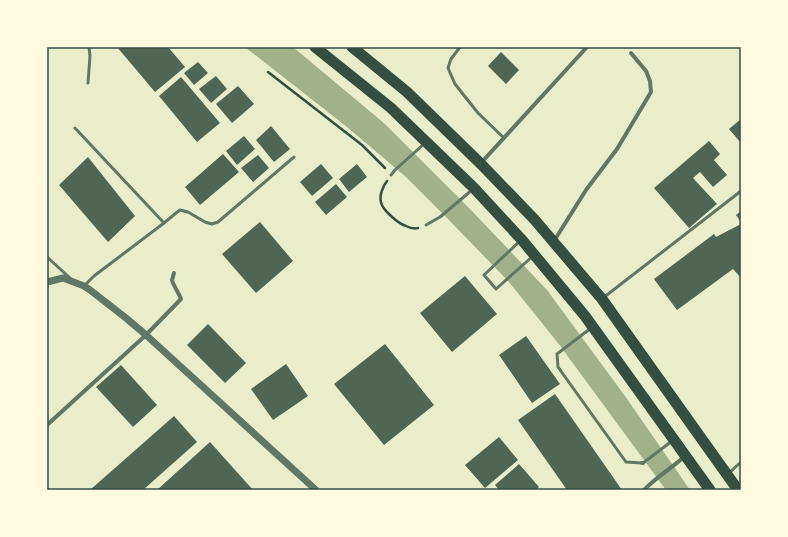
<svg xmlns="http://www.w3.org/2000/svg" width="788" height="537" font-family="Poppins,sans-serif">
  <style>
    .water { fill: #a3b18a }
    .building { fill: #4f6655 }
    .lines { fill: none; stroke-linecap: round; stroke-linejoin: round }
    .path { stroke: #344e41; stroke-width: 2.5 }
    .service { stroke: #617663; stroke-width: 3 }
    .minor { stroke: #617663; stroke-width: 4 }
    .tertiary { stroke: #617663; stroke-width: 7 }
    .trunk { stroke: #344e41; stroke-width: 11 }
    .neatline { fill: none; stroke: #344e41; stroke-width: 1.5 }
  </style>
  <rect width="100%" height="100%" fill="#e9edc9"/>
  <!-- water -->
  <path class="water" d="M245,47H293L385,124L471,210L547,290L625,396L690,490H666L558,343L509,282L449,220L406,177L347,127Z"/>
  <!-- building -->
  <g class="building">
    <path d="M117,47H168L185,67L155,92Z"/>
    <path d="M501,52L519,70L506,84L488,66Z"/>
    <path d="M198,62L208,73L194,85L184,73Z"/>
    <path d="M216,76L227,89L211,103L199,89Z"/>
    <path d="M181,77L220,123L197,142L159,96Z"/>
    <path d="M238,86L254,104L232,123L216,104Z"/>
    <path d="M741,119V143L729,129Z"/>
    <path d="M271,126L290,149L274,162L256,140Z"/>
    <path d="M244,136L255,149L237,165L226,151Z"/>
    <path d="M709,141L720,154L714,160L727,175L713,187L700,172L693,178L717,204L689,228L654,188Z"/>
    <path d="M223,154L239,172L200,205L185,187Z"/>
    <path d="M258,155L269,168L253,182L241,168Z"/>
    <path d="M88,157L135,216L108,242L59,185Z"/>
    <path d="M321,164L333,178L312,196L300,182Z"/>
    <path d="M357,164L367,177L349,192L339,179Z"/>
    <path d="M336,184L347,197L326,215L315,202Z"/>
    <path d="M741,211V222L736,215Z"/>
    <path d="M260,222L293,261L256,293L222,254Z"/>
    <path d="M741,224V278L733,269L677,310L654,279L714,234L716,237Z"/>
    <path d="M465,276L497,314L452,352L420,313Z"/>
    <path d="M208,324L246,363L225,383L187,345Z"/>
    <path d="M526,336L560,384L532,403L499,355Z"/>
    <path d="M385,344L434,405L384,445L334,384Z"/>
    <path d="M286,364L308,396L273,420L251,389Z"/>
    <path d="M121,365L157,405L133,427L96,387Z"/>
    <path d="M555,394L622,490H567L518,420Z"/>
    <path d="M174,416L197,442L143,490H90Z"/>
    <path d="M499,437L518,460L485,488L465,465Z"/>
    <path d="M210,442L253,490H157Z"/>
    <path d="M519,464L539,487L536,490H499L495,485Z"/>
  </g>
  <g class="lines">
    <!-- path -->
    <g class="path">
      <path d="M268,72L362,145L385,168"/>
      <path d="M387,181C383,186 379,196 381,202C382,210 399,224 406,226C410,228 414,229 418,228"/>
    </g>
    <!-- service -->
    <g class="service">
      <path d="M460,47L451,59L448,68L455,84L478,113L504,138"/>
      <path d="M88,83L90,56L89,47"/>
      <path d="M75,128L164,223"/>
      <path d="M391,175L395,170L425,143"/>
      <path d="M426,225L440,217L472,190"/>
      <path d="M520,241L484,275L496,289L533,256"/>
      <path d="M47,257L70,278"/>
      <path d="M84,286L94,276L164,223L176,213L180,210L188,212L205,222L212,224L218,222L294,157"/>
      <path d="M603,298L741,191"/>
      <path d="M591,328L557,354L558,367L626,462L642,463"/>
      <path d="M643,463L672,441"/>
      <path d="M729,473L741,462"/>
    </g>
    <!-- minor -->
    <g class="minor">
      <path d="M481,163L587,47"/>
      <path d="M554,241L586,190L617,149L651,92L650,81L646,71L631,53"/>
      <path d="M47,425L146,335L181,299C179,293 174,287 172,280L174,273"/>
      <path d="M642,463H643"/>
      <path d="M644,490C656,477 672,468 685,456"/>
    </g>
    <!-- tertiary -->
    <path class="tertiary" d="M47,282L63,278L84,286L90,290L126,318L146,335L316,490"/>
    <!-- trunk -->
    <g class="trunk">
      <path d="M315,47L391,108L474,188L522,240L585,316L710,490"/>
      <path d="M352,47L407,92L481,164L534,219L602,299L738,490"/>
    </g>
  </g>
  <!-- border -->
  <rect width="788" height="537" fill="none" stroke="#fefae0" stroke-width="96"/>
  <rect x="48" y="48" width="692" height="441" class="neatline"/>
</svg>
